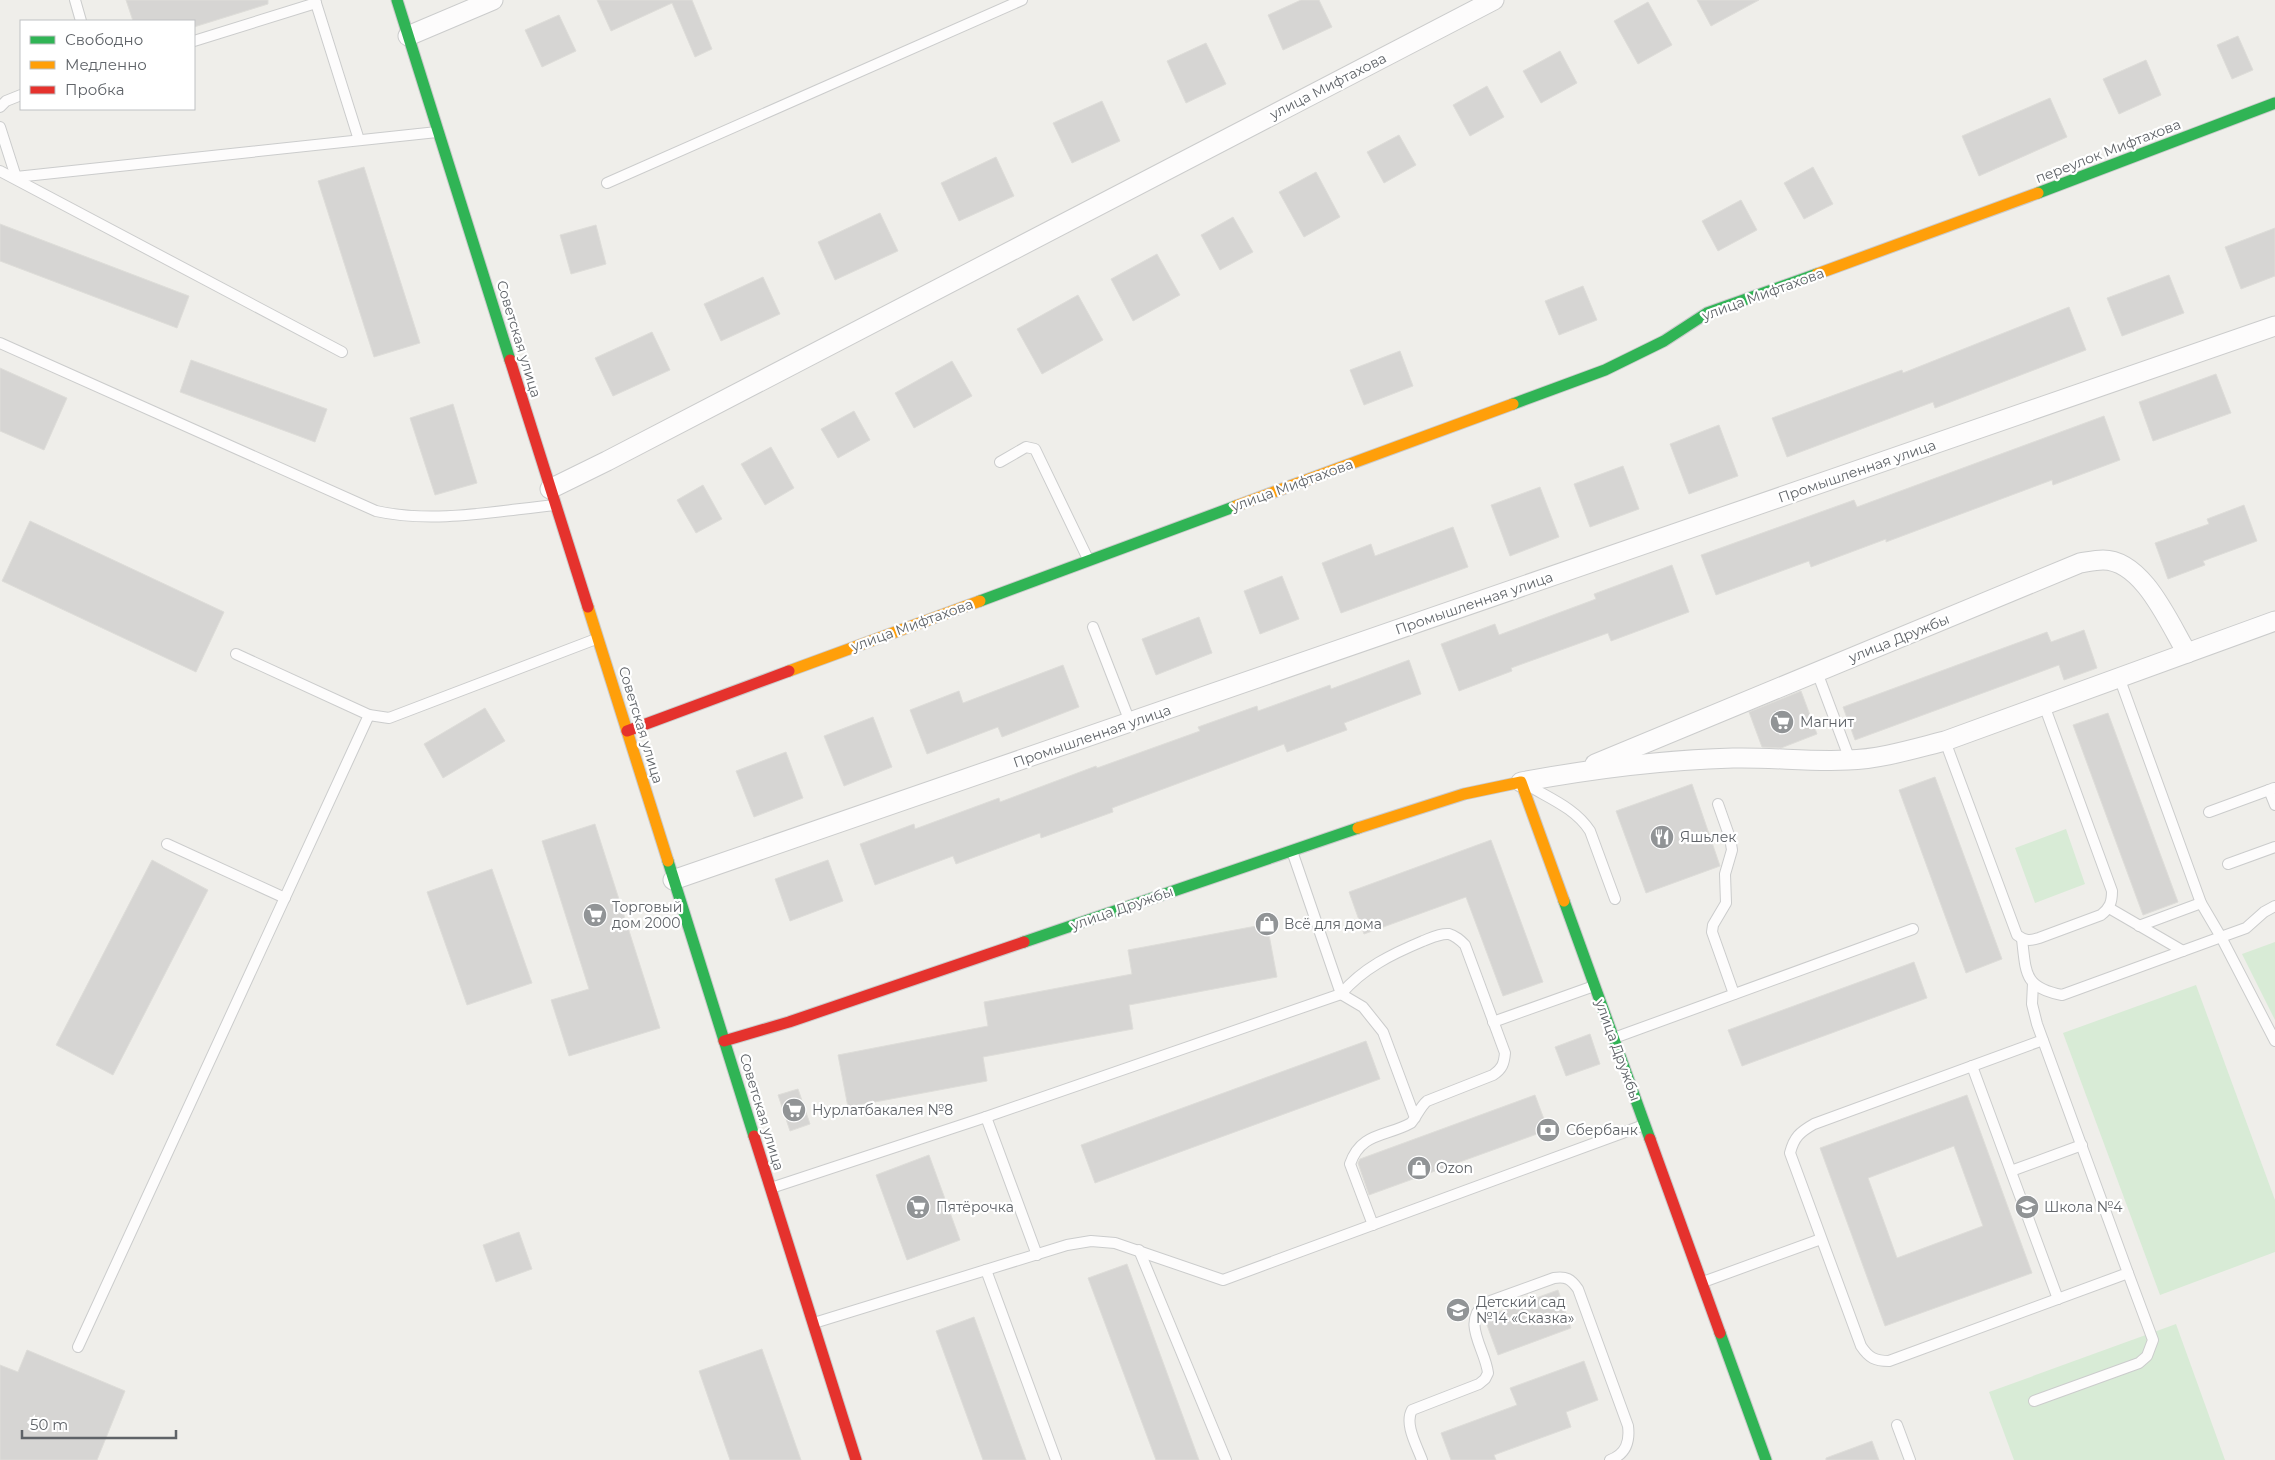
<svg xmlns="http://www.w3.org/2000/svg" width="2275" height="1460" font-family="Montserrat,sans-serif">
  <style>
    .green { fill: #d8ebd6 }
    .building { fill: #d6d5d3; stroke: #deddd9; fill-rule: evenodd }
    .lines { fill: none; stroke-linecap: round; stroke-linejoin: round }
    .lane-casing { stroke: #cbcccc; stroke-width: 12 }
    .street-casing { stroke: #cbcccc; stroke-width: 21 }
    .fast-casing { stroke: #cacacb; stroke-width: 13 }
    .slow-casing { stroke: #cacacb; stroke-width: 13 }
    .jam-casing { stroke: #cacacb; stroke-width: 13 }
    .lane { stroke: #fdfcfc; stroke-width: 10 }
    .street { stroke: #fdfcfc; stroke-width: 19 }
    .fast { stroke: #30b455; stroke-width: 11 }
    .slow { stroke: #ff9f0a; stroke-width: 11 }
    .jam { stroke: #e5322d; stroke-width: 11 }
    .labels { text-anchor: middle; stroke-width: 4.5; stroke-linejoin: round; paint-order: stroke }
    .street-label { font-size: 14px; fill: #5f6368; stroke: #fff }
    .poi-label { font-size: 14px; fill: #5f6368; stroke: #fff; text-anchor: start }
  </style>
  <rect width="100%" height="100%" fill="#efeeea"/>
  <!-- green -->
  <g class="green">
    <path d="M2066,829L2085,884L2035,903L2015,848Z"/>
    <path d="M2275,942V1020L2242,954Z"/>
    <path d="M2196,985L2275,1200V1252L2160,1295L2063,1033Z"/>
    <path d="M2176,1324L2225,1460H2014L1989,1392Z"/>
  </g>
  <!-- building -->
  <g class="building">
    <path d="M126,0H268V4L194,27V21H133Z"/>
    <path d="M597,0H692L712,49L695,57L672,3L611,31Z"/>
    <path d="M1301,0H1319L1332,27L1283,50L1268,15Z"/>
    <path d="M1697,0H1759L1711,26Z"/>
    <path d="M1648,2L1672,45L1638,64L1614,21Z"/>
    <path d="M559,15L576,51L542,67L525,30Z"/>
    <path d="M2238,36L2253,70L2232,79L2217,45Z"/>
    <path d="M1206,43L1226,84L1186,103L1167,61Z"/>
    <path d="M1560,51L1577,83L1541,103L1523,71Z"/>
    <path d="M2146,60L2161,95L2119,114L2103,79Z"/>
    <path d="M1487,86L1504,117L1470,136L1453,105Z"/>
    <path d="M2050,98L2067,137L1979,176L1962,136Z"/>
    <path d="M1102,101L1120,141L1072,163L1053,123Z"/>
    <path d="M1399,135L1416,165L1384,183L1367,152Z"/>
    <path d="M996,157L1014,196L959,221L941,183Z"/>
    <path d="M364,167L420,343L374,357L318,181Z"/>
    <path d="M1813,167L1833,204L1804,219L1784,183Z"/>
    <path d="M1316,172L1340,217L1304,237L1279,192Z"/>
    <path d="M1741,200L1757,230L1718,251L1702,221Z"/>
    <path d="M880,213L898,251L835,280L818,242Z"/>
    <path d="M1233,217L1253,252L1220,270L1201,235Z"/>
    <path d="M0,224L189,296L177,328L0,261Z"/>
    <path d="M596,225L606,264L571,274L560,235Z"/>
    <path d="M2275,228V276L2241,289L2225,247Z"/>
    <path d="M1157,254L1180,295L1133,321L1111,279Z"/>
    <path d="M2169,275L2184,313L2122,336L2107,298Z"/>
    <path d="M763,277L780,314L721,341L704,304Z"/>
    <path d="M1583,286L1597,320L1559,335L1545,301Z"/>
    <path d="M1078,295L1103,340L1042,374L1017,329Z"/>
    <path d="M2069,307L2086,350L1935,408L1933,402L1787,457L1772,418L1902,370L1903,373Z"/>
    <path d="M652,332L670,370L613,396L595,358Z"/>
    <path d="M1400,351L1413,386L1364,405L1350,370Z"/>
    <path d="M191,360L327,409L315,442L180,392Z"/>
    <path d="M952,361L972,396L914,428L895,393Z"/>
    <path d="M0,368L67,398L44,450L0,431Z"/>
    <path d="M2216,374L2231,413L2153,441L2139,402Z"/>
    <path d="M453,404L477,483L435,495L410,418Z"/>
    <path d="M854,411L870,440L838,458L821,429Z"/>
    <path d="M2104,416L2120,460L2053,485L2052,480L1886,542V539L1811,567L1809,561L1716,595L1701,555L1854,500L1857,507Z"/>
    <path d="M1719,425L1738,476L1689,494L1670,444Z"/>
    <path d="M771,447L794,488L765,505L741,464Z"/>
    <path d="M1623,466L1639,509L1590,527L1574,484Z"/>
    <path d="M703,485L722,519L696,533L677,500Z"/>
    <path d="M1540,487L1559,537L1510,556L1491,505Z"/>
    <path d="M2244,505L2257,541L2203,561L2205,565L2168,579L2155,543L2209,524L2207,519Z"/>
    <path d="M30,521L224,612L196,672L2,581Z"/>
    <path d="M1453,527L1468,567L1341,613L1322,563L1371,544L1375,556Z"/>
    <path d="M1672,565L1689,612L1611,641L1608,633L1511,668L1512,671L1459,691L1441,644L1495,624L1499,635L1596,599L1594,594Z"/>
    <path d="M1282,576L1299,619L1260,634L1244,591Z"/>
    <path d="M1199,617L1212,653L1156,675L1142,639Z"/>
    <path d="M2084,630L2097,668L2064,680L2059,665L1855,740L1843,707L2047,632L2051,642Z"/>
    <path d="M1409,660L1421,694L1344,723L1347,730L1287,752L1284,744L1112,808L1113,812L1041,838L1040,833L956,864L953,856L875,885L860,844L914,824L915,829L999,798L1000,802L1096,766L1097,768L1200,731L1198,727L1257,706L1258,711L1330,685L1331,689Z"/>
    <path d="M1063,665L1079,707L1002,737L998,727L927,754L910,710L959,691L963,703Z"/>
    <path d="M1801,691L1817,734L1781,748L1762,747L1749,712Z"/>
    <path d="M485,708L505,741L443,778L424,744Z"/>
    <path d="M2108,713L2178,902L2143,915L2073,725Z"/>
    <path d="M873,717L892,767L844,786L824,736Z"/>
    <path d="M786,752L803,798L754,817L736,771Z"/>
    <path d="M1935,777L2002,959L1966,973L1899,790Z"/>
    <path d="M1692,784L1720,866L1646,893L1616,811Z"/>
    <path d="M595,824L660,1028L569,1056L551,1000L589,989L542,841Z"/>
    <path d="M1491,840L1543,982L1503,996L1466,897L1364,934L1349,892Z"/>
    <path d="M152,860L208,890L113,1075L56,1045Z"/>
    <path d="M828,860L843,901L790,921L775,879Z"/>
    <path d="M492,869L532,983L467,1005L427,892Z"/>
    <path d="M1267,924L1277,977L1129,1005L1133,1029L983,1057L987,1081L848,1107L838,1055L988,1026L984,1002L1132,974L1128,950Z"/>
    <path d="M1914,962L1927,998L1742,1066L1728,1030Z"/>
    <path d="M1590,1034L1600,1064L1566,1076L1555,1047Z"/>
    <path d="M1366,1041L1380,1079L1095,1183L1081,1145Z"/>
    <path d="M798,1089L810,1124L790,1131L778,1095Z"/>
    <path d="M1535,1095L1548,1130L1369,1195L1358,1163L1360,1159Z"/>
    <path d="M1967,1095L2032,1273L1885,1326L1820,1148ZM1954,1146L1983,1226L1897,1258L1868,1178Z"/>
    <path d="M929,1155L960,1240L907,1260L876,1175Z"/>
    <path d="M519,1232L532,1269L496,1282L483,1245Z"/>
    <path d="M1127,1264L1178,1403L1199,1460H1156L1088,1278Z"/>
    <path d="M1558,1290L1571,1328L1498,1355L1484,1317Z"/>
    <path d="M974,1317L991,1364L1026,1460H983L936,1331Z"/>
    <path d="M762,1349L801,1460H730L699,1371Z"/>
    <path d="M27,1350L125,1391L97,1460H0V1365L18,1372Z"/>
    <path d="M1584,1361L1598,1400L1566,1412L1571,1427L1494,1455L1496,1460H1451L1441,1433L1517,1405L1510,1388Z"/>
    <path d="M1872,1441L1879,1460H1826V1458Z"/>
  </g>
  <g class="lines">
    <!-- lane casing -->
    <g class="lane-casing">
      <g id="lane">
        <path d="M75,0L81,21"/>
        <path d="M315,0L359,140"/>
        <path d="M194,41L316,3"/>
        <path d="M0,107L6,101L21,95"/>
        <path d="M0,127L16,177L437,132"/>
        <path d="M0,171L342,352"/>
        <path d="M607,183L1022,0"/>
        <path d="M0,343L376,511C434,524 496,511 555,505"/>
        <path d="M1000,462L1026,447L1035,449L1088,559"/>
        <path d="M1093,627L1130,722"/>
        <path d="M236,654L369,715L389,718L596,639"/>
        <path d="M1817,672L1850,760"/>
        <path d="M1945,741L2017,935C2025,941 2030,941 2039,938L2101,915C2110,908 2112,902 2112,891L2044,705"/>
        <path d="M1529,786C1551,799 1576,809 1590,831L1615,899"/>
        <path d="M2274,788L2269,790L2275,805"/>
        <path d="M1718,804L1730,838L1732,850L1725,874L1726,903L1713,925L1712,932L1734,994"/>
        <path d="M2209,812L2269,790"/>
        <path d="M167,844L285,898"/>
        <path d="M2228,864L2275,847"/>
        <path d="M2275,906L2264,912L2246,928L2221,937L2275,1041"/>
        <path d="M2109,908L2183,951"/>
        <path d="M2139,926L2201,903"/>
        <path d="M2022,939C2026,973 2024,988 2062,995L2221,937L2201,903L2119,677"/>
        <path d="M2033,983L2032,1004L2037,1024L2128,1273L1889,1361C1875,1361 1869,1358 1861,1346L1790,1153C1794,1137 1800,1132 1814,1124L2043,1040"/>
        <path d="M1493,1022L1594,986"/>
        <path d="M1614,1038L1913,929"/>
        <path d="M1972,1066L2058,1299"/>
        <path d="M986,1117L1037,1255"/>
        <path d="M2011,1171L2082,1145"/>
        <path d="M771,1188L986,1117L1341,994L1292,851"/>
        <path d="M1373,1225L1350,1164C1361,1132 1386,1137 1411,1123C1417,1116 1420,1107 1427,1101L1493,1075C1502,1069 1504,1064 1505,1053L1465,945C1460,940 1456,936 1449,934C1440,933 1431,938 1423,941C1392,954 1363,968 1341,994L1363,1007L1383,1032L1415,1118"/>
        <path d="M1139,1250L1226,1460"/>
        <path d="M986,1270L1056,1460"/>
        <path d="M1703,1282L1821,1239"/>
        <path d="M814,1323L1067,1245L1091,1241L1115,1243L1223,1280L1644,1125"/>
        <path d="M78,1347L369,715"/>
        <path d="M2034,1401L2139,1363L2147,1356L2153,1340L2128,1273"/>
        <path d="M1897,1425L1910,1460"/>
        <path d="M1422,1460C1417,1446 1404,1424 1412,1410L1479,1384L1485,1379L1488,1373C1485,1348 1461,1323 1485,1303L1554,1278C1566,1276 1571,1279 1578,1289L1628,1426C1630,1442 1626,1454 1610,1460"/>
      </g>
    </g>
    <!-- street casing -->
    <g class="street-casing">
      <g id="street">
        <path d="M408,36L493,0"/>
        <path d="M550,489L607,461L1494,0"/>
        <path d="M1595,764L2080,563C2087,562 2095,560 2103,560C2143,560 2169,623 2187,653"/>
        <path d="M1521,782C1591,769 1662,760 1733,758C1772,757 1810,762 1848,760C1881,759 1913,749 1945,741L2275,621"/>
        <path d="M673,880L2275,326"/>
      </g>
    </g>
    <!-- fast casing -->
    <g class="fast-casing">
      <g id="fast">
        <path d="M397,0L510,360"/>
        <path d="M2038,193L2275,103"/>
        <path d="M1513,404L1605,370L1664,341L1707,313L1817,274"/>
        <path d="M980,601L1236,506"/>
        <path d="M668,861L754,1136"/>
        <path d="M1564,901L1650,1139"/>
        <path d="M1024,942L1358,828"/>
        <path d="M1720,1333L1766,1460"/>
      </g>
    </g>
    <!-- slow casing -->
    <g class="slow-casing">
      <g id="slow">
        <path d="M1817,274L2038,193"/>
        <path d="M1236,506L1513,404"/>
        <path d="M588,607L668,861"/>
        <path d="M789,671L980,601"/>
        <path d="M1358,828L1464,794L1521,782L1564,901"/>
      </g>
    </g>
    <!-- jam casing -->
    <g class="jam-casing">
      <g id="jam">
        <path d="M510,360L588,607"/>
        <path d="M627,731L789,671"/>
        <path d="M724,1041L789,1022L1024,942"/>
        <path d="M754,1136L856,1460"/>
        <path d="M1650,1139L1720,1333"/>
      </g>
    </g>
    <!-- lane -->
    <use href="#lane" class="lane"/>
    <!-- street -->
    <use href="#street" class="street"/>
    <!-- fast -->
    <use href="#fast" class="fast"/>
    <!-- slow -->
    <use href="#slow" class="slow"/>
    <!-- jam -->
    <use href="#jam" class="jam"/>
  </g>
  <!-- icons -->
  <defs>
    <g id="supermarket-disc" transform="scale(1.25)"><circle r="9.5" fill="#919496" stroke="#fff"/><path d="M-6-5.5h2.5l.6 2H6L4.5 2H-2.5L-4.4-4H-6ZM-1.5 3.2a1.3 1.3 0 1 0 .1 0ZM3 3.2a1.3 1.3 0 1 0 .1 0Z" fill="#fff"/></g>
    <g id="restaurant-disc" transform="scale(1.25)"><circle r="9.5" fill="#919496" stroke="#fff"/><path d="M-5-6h1v4h1v-4h1v4h1v-4h1v5L-1.5 .5V6h-2V.5L-5-1ZM5-6V6H3V1.5H1.5Q1.5-4 5-6Z" fill="#fff"/></g>
    <g id="shop-disc" transform="scale(1.25)"><circle r="9.5" fill="#919496" stroke="#fff"/><path d="M-5-2.5h2.3a2.7 3.5 0 0 1 5.4 0H5L5.5 6h-11ZM-1.5-2.5h3a1.5 2.3 0 0 0-3 0Z" fill="#fff"/></g>
    <g id="bank-disc" transform="scale(1.25)"><circle r="9.5" fill="#919496" stroke="#fff"/><path d="M-6-4H6V4H-6ZM0-2.3a2.3 2.3 0 1 0 0 4.6a2.3 2.3 0 1 0 0-4.6Z" fill="#fff"/></g>
    <g id="school-disc" transform="scale(1.25)"><circle r="9.5" fill="#919496" stroke="#fff"/><path d="M0-5L7-2L0 1L-7-2ZM-4 1L0 2.5L4 1V4Q0 6-4 4Z" fill="#fff"/></g>
  </defs>
  <g fill-rule="evenodd">
    <use href="#supermarket-disc" x="1782" y="722"/>
    <use href="#restaurant-disc" x="1662" y="837"/>
    <use href="#supermarket-disc" x="595" y="915"/>
    <use href="#shop-disc" x="1267" y="924"/>
    <use href="#supermarket-disc" x="794" y="1110"/>
    <use href="#bank-disc" x="1548" y="1130"/>
    <use href="#shop-disc" x="1419" y="1168"/>
    <use href="#supermarket-disc" x="918" y="1207"/>
    <use href="#school-disc" x="2027" y="1207"/>
    <use href="#school-disc" x="1458" y="1310"/>
  </g>
  <g class="labels">
    <!-- street labels -->
    <g class="street-label">
      <text transform="translate(1328 86) rotate(-27)" y="5">улица Мифтахова</text>
      <text transform="translate(2108 151) rotate(-21)" y="5">переулок Мифтахова</text>
      <text transform="translate(1763 294) rotate(-20)" y="5">улица Мифтахова</text>
      <text transform="translate(519 339) rotate(73)" y="5">Советская улица</text>
      <text transform="translate(1857 471) rotate(-19)" y="5">Промышленная улица</text>
      <text transform="translate(1292 485) rotate(-20)" y="5">улица Мифтахова</text>
      <text transform="translate(1474 603) rotate(-19)" y="5">Промышленная улица</text>
      <text transform="translate(912 625) rotate(-20)" y="5">улица Мифтахова</text>
      <text transform="translate(1899 638) rotate(-22)" y="5">улица Дружбы</text>
      <text transform="translate(641 725) rotate(73)" y="5">Советская улица</text>
      <text transform="translate(1092 736) rotate(-19)" y="5">Промышленная улица</text>
      <text transform="translate(1122 908) rotate(-19)" y="5">улица Дружбы</text>
      <text transform="translate(1618 1050) rotate(70)" y="5">улица Дружбы</text>
      <text transform="translate(762 1112) rotate(73)" y="5">Советская улица</text>
    </g>
    <!-- poi labels -->
    <g class="poi-label">
      <text x="1800" y="727">Магнит</text>
      <text x="1680" y="842">Яшьлек</text>
      <text x="612" y="912">Торговый<tspan x="612" dy="16">дом 2000</tspan></text>
      <text x="1284" y="929">Всё для дома</text>
      <text x="812" y="1115">Нурлатбакалея №8</text>
      <text x="1566" y="1135">Сбербанк</text>
      <text x="1436" y="1173">Ozon</text>
      <text x="936" y="1212">Пятёрочка</text>
      <text x="2044" y="1212">Школа №4</text>
      <text x="1476" y="1307">Детский сад<tspan x="1476" dy="16">№14 «Сказка»</tspan></text>
    </g>
  </g>
  <!-- legend -->
  <rect x="20" y="20" width="175" height="90" fill="#ffffff" stroke="#bfc1c3"/>
  <rect x="30" y="36" width="25" height="8" fill="#30b455" stroke="#bfc1c3"/>
  <text x="65" y="45" font-size="15" fill="#5f6368">Свободно</text>
  <rect x="30" y="61" width="25" height="8" fill="#ff9f0a" stroke="#bfc1c3"/>
  <text x="65" y="70" font-size="15" fill="#5f6368">Медленно</text>
  <rect x="30" y="86" width="25" height="8" fill="#e5322d" stroke="#bfc1c3"/>
  <text x="65" y="95" font-size="15" fill="#5f6368">Пробка</text>
  <!-- scale -->
  <path d="M22 1430v8h154v-8" fill="none" stroke="#5f6368" stroke-width="2.5"/>
  <text x="30" y="1430" font-size="15" fill="#5f6368" stroke="#ffffff" stroke-width="4" paint-order="stroke">50 m</text>
</svg>
